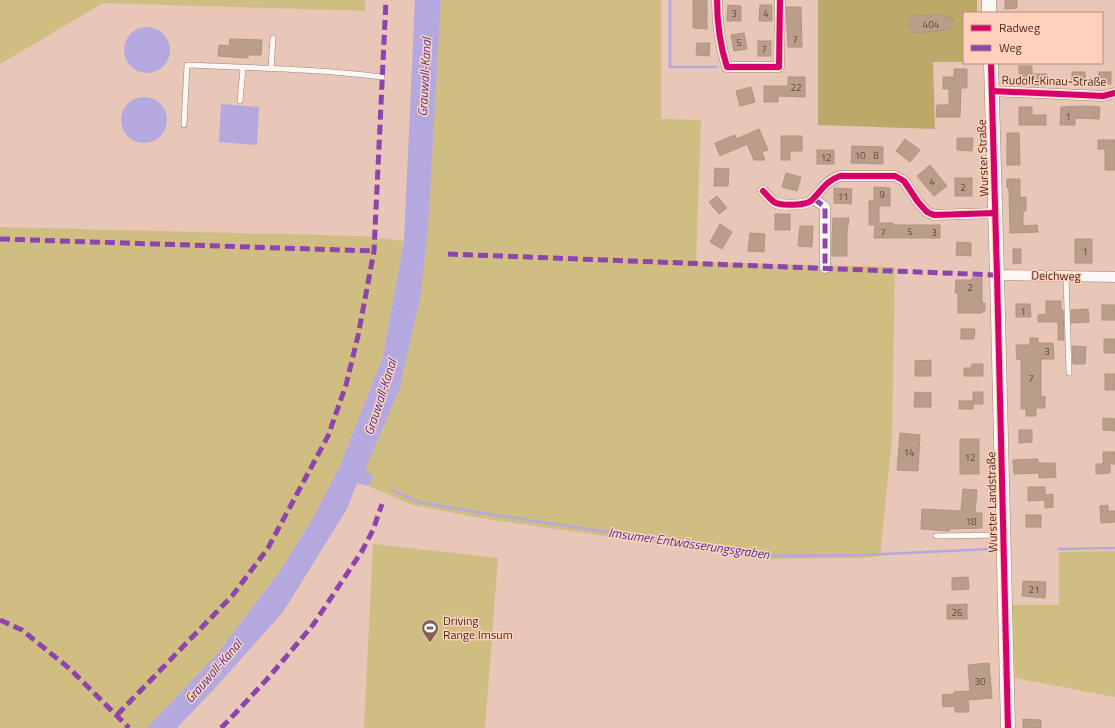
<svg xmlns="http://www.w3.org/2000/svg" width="1115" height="728" font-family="'Titillium Web',sans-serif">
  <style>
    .green { fill: #d0bd82 }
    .forest { fill: #bca869 }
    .water { fill: #b4a8de }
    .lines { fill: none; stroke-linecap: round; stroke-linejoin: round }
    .stream { stroke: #b4a8de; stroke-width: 2.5 }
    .building { fill: #ba9e8a; stroke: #ae9484 }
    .service-casing { stroke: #a18579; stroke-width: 6 }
    .minor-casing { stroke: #a18579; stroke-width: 11 }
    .secondary-casing { stroke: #a18579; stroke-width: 15 }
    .path { stroke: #dacfcb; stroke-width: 1.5; stroke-dasharray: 1 3; stroke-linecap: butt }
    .service { stroke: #fcf6f4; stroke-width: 5 }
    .minor { stroke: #fcf6f4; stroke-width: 10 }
    .secondary { stroke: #fcf6f4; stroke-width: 14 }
    .quiet { stroke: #8e44ad; stroke-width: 5; stroke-dasharray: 10 5; stroke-linecap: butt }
    .cycleway-casing { stroke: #ffd0bb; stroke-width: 8 }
    .cycleway { stroke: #d6006c; stroke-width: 6 }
    .labels { text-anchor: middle; stroke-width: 3; stroke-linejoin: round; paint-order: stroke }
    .number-label { font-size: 10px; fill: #644738 }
    .street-label { font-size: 12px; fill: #482a1d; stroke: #ffd0bb }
    .poi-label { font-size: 12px; fill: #482a1d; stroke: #ffd0bb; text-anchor: start }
    .water-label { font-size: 13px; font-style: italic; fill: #473899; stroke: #ffd0bb }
  </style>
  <rect width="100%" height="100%" fill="#e8c6b8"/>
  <!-- green -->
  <g class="green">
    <path d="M0,0H365V11L103,3L0,64Z"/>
    <path d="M441,0H661V119L701,120L696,262L895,267L892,439L880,556L860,558L767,559L480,518L413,505L368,486L373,476L364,470L400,388L421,294L428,229Z"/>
    <path d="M0,227L361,236L404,241L383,357L339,468L314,516L281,570L217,654L147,728H0Z"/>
    <path d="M373,544L498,558L485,728H364Z"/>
    <path d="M1115,551V697L1015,678L1012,605H1059V552Z"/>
  </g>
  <!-- forest -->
  <path class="forest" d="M818,0H977V13H964V62H933L935,129L818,125Z"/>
  <!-- water -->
  <g class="water">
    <path d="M415,0H441L428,229L421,294L400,388L365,470L373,476L368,486L357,483L347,509L283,612L215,688L177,728H147L217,654L281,570L314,516L339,468L383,357L404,241Z"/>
    <circle cx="147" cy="50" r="23"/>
    <circle cx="144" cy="120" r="23"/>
    <path d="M221,104L259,107L257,145L219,142Z"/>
  </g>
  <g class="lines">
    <!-- stream -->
    <g class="stream">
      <path d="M670,0V67H716"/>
      <path d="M392,490L418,502L482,513L768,556L862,555L991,549"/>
      <path d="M1059,549L1115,548"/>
    </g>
  </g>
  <!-- building -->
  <g class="building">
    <path d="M693,0H707V29L693,28Z"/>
    <path d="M1005,0H1017V8L1005,9Z"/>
    <path d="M728,5L741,6V21H727Z"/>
    <path d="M760,5H772V21H759Z"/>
    <path d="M786,7H801L802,47H788Z"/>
    <path d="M926,15H944L945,18L952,17L953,26H952V27L946,28V30L914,33V25L908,28L910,19L914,17V16Z"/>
    <path d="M744,33L747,49L734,51L731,35Z"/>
    <path d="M230,39L262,40L261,55H248V58L218,56L219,45L229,46Z"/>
    <rect x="758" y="41" width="13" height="15"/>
    <path d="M697,43H710L709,56L696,55Z"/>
    <path d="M1019,66H1032V74H1047V85H1019Z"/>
    <path d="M954,69H967V88H961L960,117H936L937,105H949V89H943V77H954Z"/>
    <path d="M1072,72H1085V83L1072,84Z"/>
    <rect x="1099" y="72" width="12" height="12"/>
    <path d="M788,77H805V97L778,96V102H764V86H788Z"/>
    <path d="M751,87L755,102L740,106L736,91Z"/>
    <path d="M1086,106L1100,107L1099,119L1075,118V125H1060L1061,107Z"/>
    <path d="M1019,107H1032V115H1046V125H1019Z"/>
    <path d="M759,129L768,150L762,152L765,160H754L747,144L720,156L715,143L735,135L736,139Z"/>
    <path d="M1007,133H1019L1020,165H1007Z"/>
    <path d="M781,136H802V151H790V160H781Z"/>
    <path d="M957,138H973L972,151L957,150Z"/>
    <path d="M905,139L920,150L910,162L896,151Z"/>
    <path d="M1098,140H1115V170H1105V149H1098Z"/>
    <path d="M852,146L883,147V164L851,163Z"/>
    <rect x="817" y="150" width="17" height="14"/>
    <path d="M930,165L947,186L934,196L917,176Z"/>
    <path d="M715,168L729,169L728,186H714Z"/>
    <path d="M786,173L801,177L797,191L782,187Z"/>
    <rect x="955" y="178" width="17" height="18"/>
    <path d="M1007,179H1020V198L1026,197V211H1023V226L1037,225L1038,232L1010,233L1009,188H1007Z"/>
    <path d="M874,187L890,188V206H879V223H893V225H940V238H874L875,225H869V201H874Z"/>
    <path d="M834,188L852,189L851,204L834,203Z"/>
    <path d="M717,196L727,208L719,214L709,202Z"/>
    <rect x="775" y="214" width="15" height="16"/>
    <path d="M833,218H849L847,231V256H832V238Z"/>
    <path d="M720,224L732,232L722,249L710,242Z"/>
    <path d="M800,226H813L812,247L798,246Z"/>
    <path d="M750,233L765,234L764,252L748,251Z"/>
    <rect x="1075" y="239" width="17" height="24"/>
    <path d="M957,242L971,243V256L956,255Z"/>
    <path d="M1013,249H1021V263L1013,264Z"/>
    <path d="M972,278H982V303H985V311H982V313H958V293H955L956,280H972Z"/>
    <path d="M1046,301H1061V310H1063L1064,340H1058V322H1038V315L1046,314Z"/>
    <path d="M1016,304H1030L1031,317H1016Z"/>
    <rect x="1102" y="305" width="13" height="15"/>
    <path d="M1088,309L1089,322L1071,323V310Z"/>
    <path d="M961,329H975L974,339H961Z"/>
    <path d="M1030,338H1038V343H1053L1054,359H1041V397L1045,396V408H1036V416H1026V409H1021V359L1017,360L1016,345H1030Z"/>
    <rect x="1104" y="339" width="11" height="14"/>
    <path d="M1072,346L1086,347L1085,364H1073Z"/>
    <path d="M931,360V376H915V361Z"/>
    <path d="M972,364H983V376H964V368H971Z"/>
    <rect x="1105" y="374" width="10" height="16"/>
    <path d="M915,392L931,393V407H914Z"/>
    <path d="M973,392H983V404H973V409H959V401H973Z"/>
    <path d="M1103,418L1115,419V431L1103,430Z"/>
    <path d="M1019,430H1032V442L1019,443Z"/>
    <path d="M900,433L920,435L918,471L897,470Z"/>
    <rect x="960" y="439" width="19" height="35"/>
    <path d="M1103,452H1115V464H1110V473L1096,474V464H1105H1103Z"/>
    <path d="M1038,459V463H1055L1056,477L1039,478V473L1014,474L1013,460Z"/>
    <path d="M1028,487H1045V495L1053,494V507L1045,508V500L1028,501Z"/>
    <path d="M963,489L977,490L975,513H982V528L949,529V531L921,529L922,509L961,511Z"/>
    <path d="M1108,505V511H1115V522L1101,523L1100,506Z"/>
    <rect x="1026" y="515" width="15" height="12"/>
    <path d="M968,577L969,589L952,590V578Z"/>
    <path d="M1023,581L1046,582L1045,598L1022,596Z"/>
    <path d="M967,604V619H947V605Z"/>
    <path d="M989,663L992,698L968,700L969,712H955V706L943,707L942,695L955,694L954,692L970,691L968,665Z"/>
    <path d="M1023,719L1041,720V728H1023Z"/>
  </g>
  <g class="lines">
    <!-- service casing -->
    <g class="service-casing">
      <g id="service">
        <path d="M271,69L273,38"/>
        <path d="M240,101L243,68"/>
        <path d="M184,125L187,65C252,68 318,69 382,77"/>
        <path d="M1066,276L1069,373"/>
        <path d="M936,536L1003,535"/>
      </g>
    </g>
    <!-- minor casing -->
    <g class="minor-casing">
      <g id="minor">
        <path d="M717,0C717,23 720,45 727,67H779L780,0"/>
        <path d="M992,91L1103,96L1115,93"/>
        <path d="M763,191C766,194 770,199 774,202C780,206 807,206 812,200C821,191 827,180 840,176H895L904,181L918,202L927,212L934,215L995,213"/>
        <path d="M814,199L825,207V268"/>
        <path d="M997,275L1115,277"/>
      </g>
    </g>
    <!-- secondary casing -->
    <g class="secondary-casing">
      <g id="secondary">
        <path d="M989,0V13"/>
        <path d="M991,63L997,275L1008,728"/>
      </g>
    </g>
    <!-- path -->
    <path class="path" d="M788,67L814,68L812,176L817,180"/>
    <!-- service -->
    <use href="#service" class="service"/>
    <!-- minor -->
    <use href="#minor" class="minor"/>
    <!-- secondary -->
    <use href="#secondary" class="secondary"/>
    <!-- quiet -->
    <g class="quiet">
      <path d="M814,199L825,207V268"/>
      <path d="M0,239L374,251"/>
      <path d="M448,254L997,275"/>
      <path d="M0,620L22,630L70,669L129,728"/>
      <path d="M117,715L232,596L268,548L328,436L346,385L358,336L374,251L386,0"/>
      <path d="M221,728L230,719L269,677L313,625L362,551L373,530L382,504"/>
    </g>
    <!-- cycleway casing -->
    <g class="cycleway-casing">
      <g id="cycleway">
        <path d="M717,0C717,23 720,45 727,67H779L780,0"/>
        <path d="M991,63L997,275L1008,728"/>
        <path d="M992,91L1103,96L1115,93"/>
        <path d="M763,191C766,194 770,199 774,202C780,206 807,206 812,200C821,191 827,180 840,176H895L904,181L918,202L927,212L934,215L995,213"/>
      </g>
    </g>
    <!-- cycleway -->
    <use href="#cycleway" class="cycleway"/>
  </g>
  <!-- icons -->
  <defs>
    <g id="stadium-pin" transform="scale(0.9)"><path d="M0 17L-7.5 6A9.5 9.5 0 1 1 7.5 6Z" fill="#806153" stroke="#ffd0bb"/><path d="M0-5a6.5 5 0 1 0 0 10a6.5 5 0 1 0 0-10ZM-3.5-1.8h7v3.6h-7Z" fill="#fff"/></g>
  </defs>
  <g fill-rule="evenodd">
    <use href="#stadium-pin" x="430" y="628"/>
  </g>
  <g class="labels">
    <!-- number labels -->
    <g class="number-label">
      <text x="734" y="17">3</text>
      <text x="766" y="17">4</text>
      <text x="931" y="28">404</text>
      <text x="795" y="43">7</text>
      <text x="739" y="46">5</text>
      <text x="764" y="53">7</text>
      <text x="796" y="91">22</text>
      <text x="1068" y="120">1</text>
      <text x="860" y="159">10</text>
      <text x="876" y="159">8</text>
      <text x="826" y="161">12</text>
      <text x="932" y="185">4</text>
      <text x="963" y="191">2</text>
      <text x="882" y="198">9</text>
      <text x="843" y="200">11</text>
      <text x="910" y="235">5</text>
      <text x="883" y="236">7</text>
      <text x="934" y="236">3</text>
      <text x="1085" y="255">1</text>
      <text x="970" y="291">2</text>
      <text x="1023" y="315">1</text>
      <text x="1047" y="355">3</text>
      <text x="1031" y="382">7</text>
      <text x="909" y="456">14</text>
      <text x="970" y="461">12</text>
      <text x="971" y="525">18</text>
      <text x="1034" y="593">21</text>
      <text x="957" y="616">26</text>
      <text x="980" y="685">30</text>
    </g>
    <!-- street labels -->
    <g class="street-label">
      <text transform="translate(1054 81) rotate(1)" y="4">Rudolf-Kinau-Straße</text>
      <text transform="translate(983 158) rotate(-92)" y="4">Wurster Straße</text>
      <text transform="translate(1056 276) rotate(1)" y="4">Deichweg</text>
      <text transform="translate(992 502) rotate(-91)" y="4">Wurster Landstraße</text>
    </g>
    <!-- poi labels -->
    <g class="poi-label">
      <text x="443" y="625">Driving<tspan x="443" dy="14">Range Imsum</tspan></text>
    </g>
    <!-- water labels -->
    <g class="water-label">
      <text transform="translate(424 77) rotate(-87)" y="5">Grauwall-Kanal</text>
      <text transform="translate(380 397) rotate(-72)" y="5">Grauwall-Kanal</text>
      <text transform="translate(689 543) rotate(8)" y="5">Imsumer Entwässerungsgraben</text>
      <text transform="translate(213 671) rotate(-49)" y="5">Grauwall-Kanal</text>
    </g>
  </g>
  <!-- legend -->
  <rect x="963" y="12" width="140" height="52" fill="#ffd0bb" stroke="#b68e7c"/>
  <rect x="971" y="25" width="20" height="6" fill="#d6006c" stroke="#b68e7c"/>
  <text x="999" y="32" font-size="12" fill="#482a1d">Radweg</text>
  <rect x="971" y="45" width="20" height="6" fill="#8e44ad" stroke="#b68e7c"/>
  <text x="999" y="52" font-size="12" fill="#482a1d">Weg</text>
</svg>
